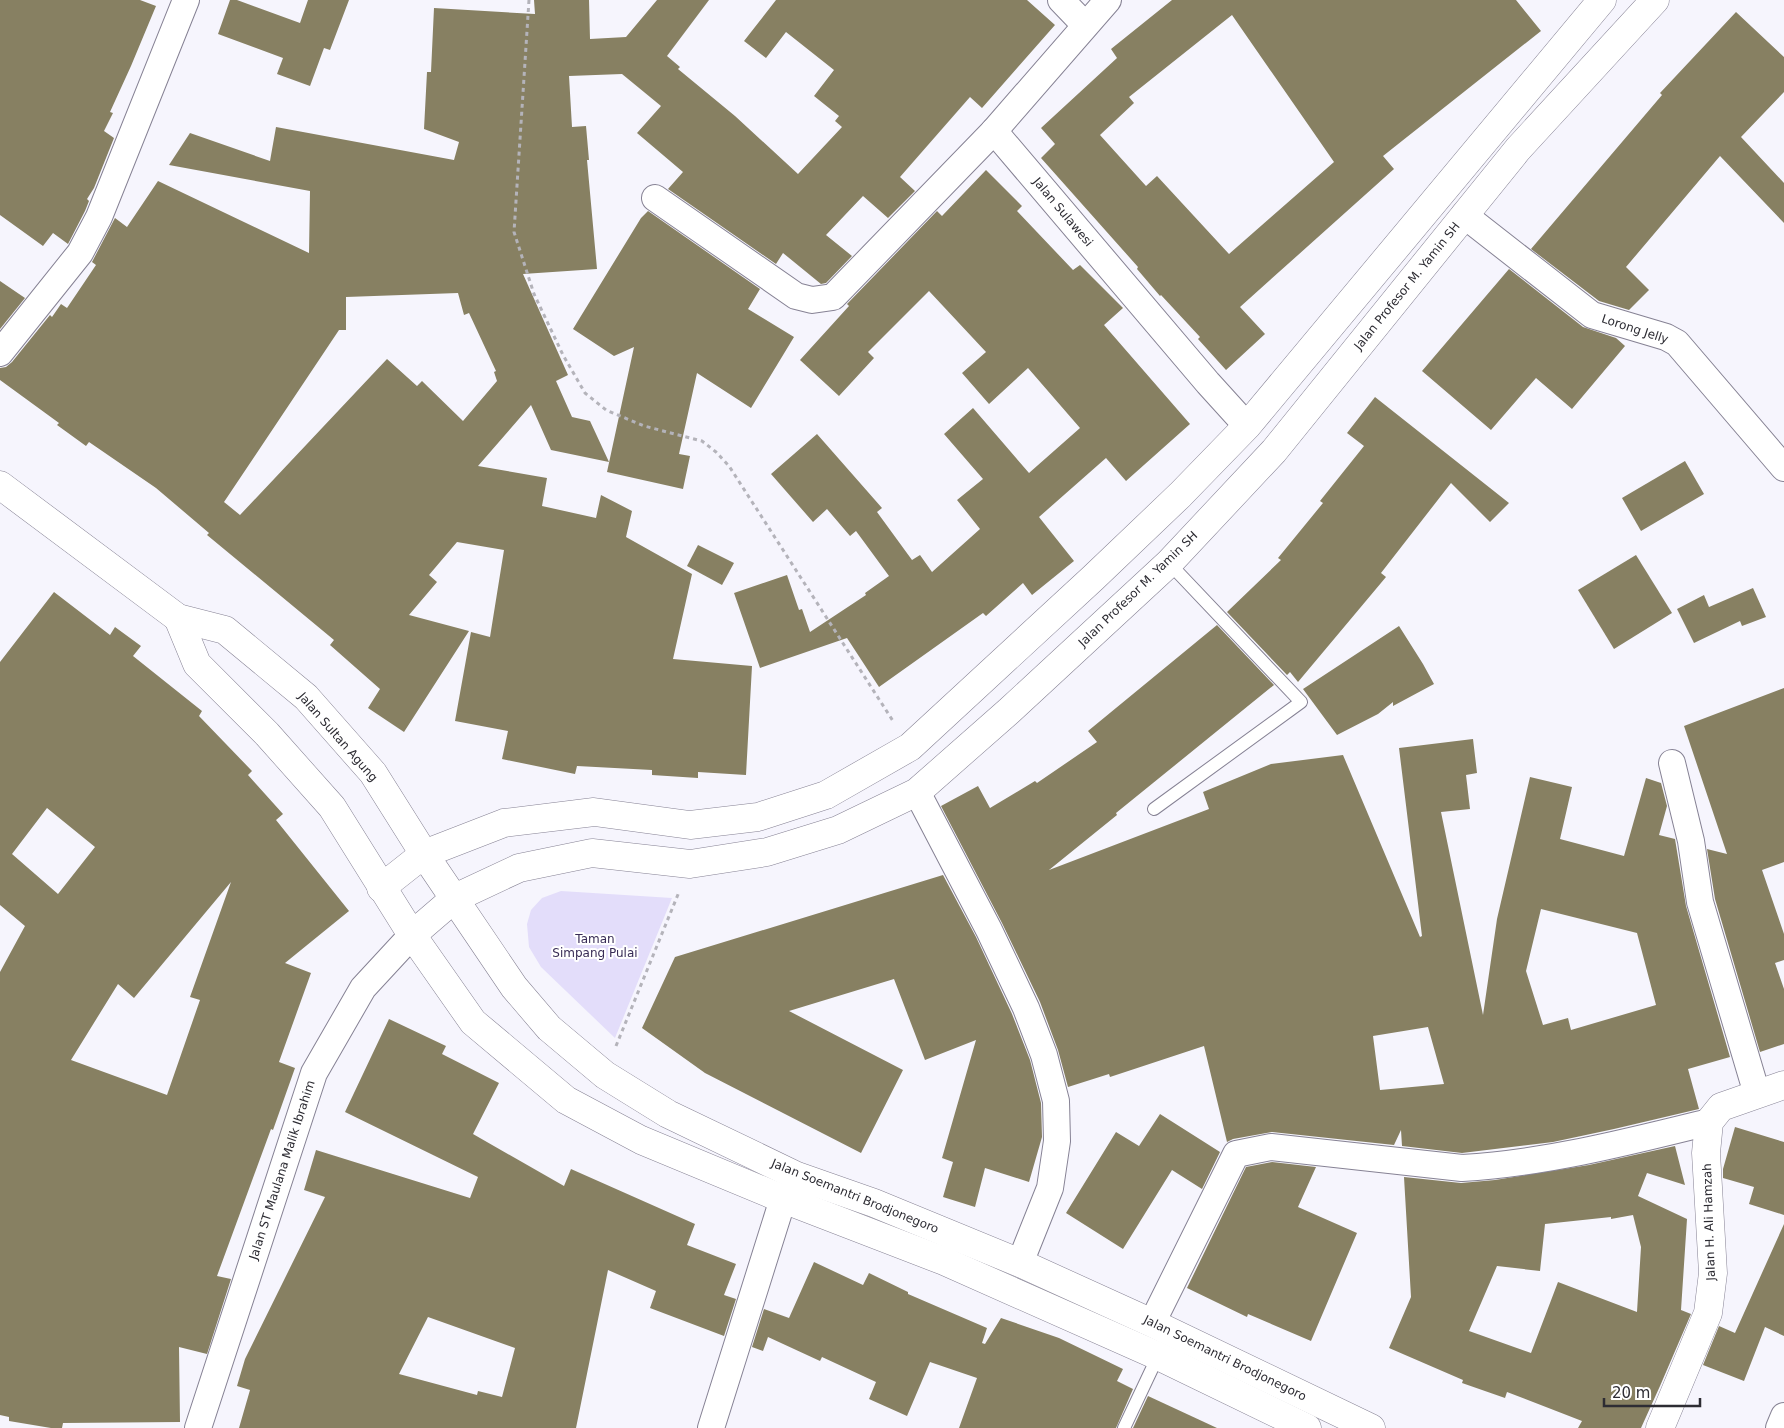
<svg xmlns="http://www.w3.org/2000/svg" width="1784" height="1428" font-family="'DejaVu Sans',sans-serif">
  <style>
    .green { fill: #e3ddfa }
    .building { fill: #878062; fill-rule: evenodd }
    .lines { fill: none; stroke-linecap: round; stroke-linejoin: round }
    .lane-casing { stroke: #868294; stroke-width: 14 }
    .street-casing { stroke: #868294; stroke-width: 28 }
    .secondary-casing { stroke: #868294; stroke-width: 29 }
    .primary-casing { stroke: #868294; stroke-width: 29 }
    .highway-casing { stroke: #868294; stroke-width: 29 }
    .path { stroke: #b4b3ba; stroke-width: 3; stroke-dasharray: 4 4; stroke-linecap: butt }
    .lane { stroke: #fff; stroke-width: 12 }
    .street { stroke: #fff; stroke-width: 26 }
    .secondary { stroke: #fff; stroke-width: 28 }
    .primary { stroke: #fff; stroke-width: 28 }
    .highway { stroke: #fff; stroke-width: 28 }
    .labels { text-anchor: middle; stroke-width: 4; stroke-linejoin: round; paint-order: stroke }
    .street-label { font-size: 12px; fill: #2d2c33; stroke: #fff }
    .park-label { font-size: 12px; fill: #372b55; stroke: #fff }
  </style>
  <rect width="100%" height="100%" fill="#f6f5fd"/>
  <!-- green -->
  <path class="green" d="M561,891L672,898L615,1038L541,967L529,947L527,924L531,910L542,898Z"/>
  <!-- building -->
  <g class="building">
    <path d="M0,0H140L156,6L131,66L110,112L113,113L104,131L114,138L94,188L87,199L89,201L85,211L68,244L53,233L43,246L0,215Z"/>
    <path d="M230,0H237L300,23L308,0H349L330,50L324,48L310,86L277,74L283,58L218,34Z"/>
    <path d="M534,0H589L590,39L626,37L657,0H709L667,56L680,67L678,69L735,116L798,174L842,127L835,121L839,116L814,96L834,70L786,32L766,58L744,41L776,0H1027L1055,25L982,108L970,97L900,177L915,191L888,218L863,196L826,235L852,256L826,283L821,284L783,253L776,264L668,189L683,172L637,133L661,106L622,74L569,76L572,127L586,126L589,160H587L597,269L523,274L568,375L556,381L572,417L590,421L609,462L551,450L531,405L478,466L547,478L542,506L596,518L601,495L632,511L626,537L692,574L673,659L752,666L746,775L698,772V778L652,775V770L577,766L575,774L502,759L508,731L455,721L471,632L490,637L504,550L457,542L429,575L437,582L409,615L469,631L404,732L368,708L380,689L330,645L334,640L207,535L209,533L156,488L89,442L86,446L57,425L59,423L0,380V368L6,367L12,362L50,315L52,317L61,304L67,308L96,265L92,262L115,218L127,227L158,181L309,253L310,191L169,165L190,133L270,161L276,127L454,160L459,142L424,129L427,72H431L434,8L535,14ZM458,293L464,315L469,313L496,371L494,372L497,381L463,421L422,381L417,386L387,359L240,515L224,502L339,330H346V297Z"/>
    <path d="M1172,0H1516L1541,31L1383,156L1394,169L1240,307L1265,334L1226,370L1198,339L1200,337L1161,295L1160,296L1137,269L1138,267L1041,158L1055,144L1041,128L1117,58L1111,49ZM1232,15L1334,162L1229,254L1157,176L1146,186L1100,135L1134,103L1129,97Z"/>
    <path d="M1736,12L1784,57V92L1741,137L1784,183V223L1720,156L1626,267L1649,290L1629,310L1599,301L1531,249L1662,95L1660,93Z"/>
    <path d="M986,170L1022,206L1017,211L1073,270L1080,265L1123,308L1104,325L1190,424L1126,481L1106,458L1039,517L1074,561L1032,595L1023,583L986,616L983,613L879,687L847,638L760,668L734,593L787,575L799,610L802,609L810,632L866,595L865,593L889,576L856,531L850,536L827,509L813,522L771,474L817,434L882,508L877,512L912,560L920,555L932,572L980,529L957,500L983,479L944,434L973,408L1029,473L1080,428L1028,368L989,404L962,373L986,352L929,291L868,352L874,358L839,396L800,360L849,306L847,304L937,211L942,216Z"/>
    <path d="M648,211L760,289L748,309L794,337L751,408L697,373L679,454L690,456L683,489L607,472L634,347L614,356L573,329L641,218Z"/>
    <path d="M1509,269L1583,327L1616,338L1625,346L1572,409L1536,378L1491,430L1422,371Z"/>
    <path d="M0,281L25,298L0,329Z"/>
    <path d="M1375,397L1509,503L1490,522L1451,483L1381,573L1386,577L1298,682L1290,672L1287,675L1227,612L1281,560L1278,558L1323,503L1320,501L1364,446L1347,433Z"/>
    <path d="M1685,461L1704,494L1641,531L1622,498Z"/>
    <path d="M698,545L734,563L722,585L687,566Z"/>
    <path d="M1636,555L1672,613L1614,649L1578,590Z"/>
    <path d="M1753,588L1766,617L1742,626L1740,621L1694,643L1677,609L1704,595L1709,607Z"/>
    <path d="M54,592L110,635L115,627L141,646L133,656L202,711L199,716L252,771L248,775L283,814L276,820L349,911L285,963L311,973L279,1062L295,1068L273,1130L271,1129L217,1276L231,1279L207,1354L179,1347L180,1422L63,1423L62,1428H51L9,1421V1417L0,1415V972L25,926L0,905V662ZM47,808L95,847L58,894L12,854ZM231,882L190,997L200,1000L167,1095L71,1060L118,984L134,998Z"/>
    <path d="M1217,625L1274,685L1116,813L1117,815L1049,870L1209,809L1203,792L1271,764L1343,755L1420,937L1422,936L1399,748L1473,739L1477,773L1466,775L1470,809L1441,812L1483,1015L1497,919L1530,777L1572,787L1560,839L1624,856L1646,778L1661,783L1667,806L1659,835L1675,839L1686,906L1730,1057L1688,1069L1699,1109L1614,1129L1553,1142L1462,1153L1402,1146L1401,1130L1394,1145L1272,1132L1233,1139L1227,1142L1204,1046L1110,1077L1109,1074L1068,1087L1058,1050L1040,1002L1002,923L941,806L978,786L990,808L1035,781L1037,783L1097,742L1088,731ZM1541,909L1637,933L1656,1005L1571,1030L1568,1018L1543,1025L1526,971ZM1428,1027L1444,1084L1380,1090L1373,1036Z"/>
    <path d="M1399,626L1423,664L1434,684L1393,706V702L1378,714L1337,735L1303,689Z"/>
    <path d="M1784,688V862L1762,870L1784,934V960L1775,963L1784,989V1044L1760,1052L1715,899L1707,849L1727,854L1684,726Z"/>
    <path d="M943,875L976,937L1012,1014L1030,1060L1041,1103L1042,1137L1029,1182L985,1168L975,1207L943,1197L953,1162L942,1158L976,1040L925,1060L894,979L789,1011L903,1070L861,1153L705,1073L642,1028L675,957Z"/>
    <path d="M389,1019L446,1046L442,1054L499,1083L473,1134L564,1186L571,1169L695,1224L687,1245L736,1264L724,1295L736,1299L724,1336L650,1308L656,1291L608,1270L576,1428H239L250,1390L237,1386L245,1359L325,1197L304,1190L316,1150L470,1198L478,1177L345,1112ZM428,1317L515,1348L502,1397L478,1391L477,1395L399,1374Z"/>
    <path d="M1160,1114L1220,1152L1202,1189L1172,1170L1123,1249L1066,1213L1116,1132L1139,1146Z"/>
    <path d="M1735,1127L1784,1142V1215L1749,1204L1754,1187L1723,1178V1169Z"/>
    <path d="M1675,1146L1685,1185L1647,1173L1638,1196L1687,1219L1681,1310L1691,1314L1660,1386L1641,1428H1578L1582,1421L1507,1392L1505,1398L1462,1383L1463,1380L1389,1348L1411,1297L1404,1177L1461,1183L1495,1180L1589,1165ZM1633,1215L1641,1247L1637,1312L1558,1282L1531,1353L1469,1331L1497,1266L1540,1271L1545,1224L1611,1217V1219Z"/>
    <path d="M1272,1162L1316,1167L1298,1207L1357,1233L1311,1341L1248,1314L1247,1317L1187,1288L1246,1167Z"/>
    <path d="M1784,1224V1336L1765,1327L1744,1381L1703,1365L1719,1326L1735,1333Z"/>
    <path d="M814,1262L863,1285L869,1273L908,1292V1294L987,1328L982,1343L985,1344L1001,1318L1059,1338L1123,1369L1117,1381L1133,1389L1116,1428H959L977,1378L930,1362L907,1416L869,1399L876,1382L822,1357L820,1361L768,1337L763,1351L752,1347L764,1309L789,1318Z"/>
    <path d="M1148,1396L1217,1428H1133Z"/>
  </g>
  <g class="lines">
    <!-- lane casing -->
    <g class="lane-casing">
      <g id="lane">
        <path d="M1154,809L1301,702L1169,563"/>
        <path d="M1124,1428L1158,1356"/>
      </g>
    </g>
    <!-- street casing -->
    <g class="street-casing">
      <g id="street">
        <path d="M1061,0L1085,25"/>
        <path d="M994,131L1208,383L1247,426"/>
        <path d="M655,198L796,296L812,300L833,297L994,131L1108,0"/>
        <path d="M1464,215L1592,315L1666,337L1677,343L1784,468"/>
        <path d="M0,353L80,253L99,217L186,0"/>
        <path d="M1672,763L1691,841L1700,902L1757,1094"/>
        <path d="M917,792L989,930L1026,1008L1044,1055L1056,1101L1057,1141L1050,1188L1020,1263"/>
        <path d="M1152,1323L1236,1154L1271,1147L1462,1168C1546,1163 1628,1142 1709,1122"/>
        <path d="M198,1428L314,1073L363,988L412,935"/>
        <path d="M711,1428L783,1199"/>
        <path d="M1779,1428L1784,1416"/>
      </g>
    </g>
    <!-- secondary casing -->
    <g class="secondary-casing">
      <path id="secondary" d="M1660,1428L1708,1313L1713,1273L1706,1153L1709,1122L1721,1107L1784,1085"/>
    </g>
    <!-- primary casing -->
    <g class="primary-casing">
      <g id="primary">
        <path d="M424,854L514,987L549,1028L605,1075L668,1114L797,1176L874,1203L1020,1263L1152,1323L1371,1428"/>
        <path d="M412,935L473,1022L566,1100L641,1140L783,1199L944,1261L1158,1356L1307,1428"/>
      </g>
    </g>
    <!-- highway casing -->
    <g class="highway-casing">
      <g id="highway">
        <path d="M0,485L178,618L225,630L306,697L373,773L424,854"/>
        <path d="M178,618L197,664L267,734L332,807L412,935L455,898L519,868L592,853L690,864L767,852L838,830L917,792L1009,711L1169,563L1274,451L1518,149L1655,0"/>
        <path d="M381,888L424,854L504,823L594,812L690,825L758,817L826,795L910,747L1093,578L1180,495L1247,426L1602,0"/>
      </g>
    </g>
    <!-- path -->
    <g class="path">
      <path d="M529,0L514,232L534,294L563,355L585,393L606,410L644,426L702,441L716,452L729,466L893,721"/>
      <path d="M616,1046L679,892"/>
    </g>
    <!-- lane -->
    <use href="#lane" class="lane"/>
    <!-- street -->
    <use href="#street" class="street"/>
    <!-- secondary -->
    <use href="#secondary" class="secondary"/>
    <!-- primary -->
    <use href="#primary" class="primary"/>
    <!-- highway -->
    <use href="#highway" class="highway"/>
  </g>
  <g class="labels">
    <!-- street labels -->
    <g class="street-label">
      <text transform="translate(1063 212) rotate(50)" y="4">Jalan Sulawesi</text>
      <text transform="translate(1407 286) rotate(-51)" y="4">Jalan Profesor M. Yamin SH</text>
      <text transform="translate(1635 329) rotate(18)" y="4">Lorong Jelly</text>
      <text transform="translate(1138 589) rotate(-44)" y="4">Jalan Profesor M. Yamin SH</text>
      <text transform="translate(338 737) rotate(49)" y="4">Jalan Sultan Agung</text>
      <text transform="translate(282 1170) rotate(-72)" y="4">Jalan ST Maulana Malik Ibrahim</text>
      <text transform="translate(855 1196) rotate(22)" y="4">Jalan Soemantri Brodjonegoro</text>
      <text transform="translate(1709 1222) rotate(-92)" y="4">Jalan H. Ali Hamzah</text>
      <text transform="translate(1225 1358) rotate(26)" y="4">Jalan Soemantri Brodjonegoro</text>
    </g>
    <!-- park labels -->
    <g class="park-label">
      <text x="595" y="943">Taman<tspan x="595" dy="14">Simpang Pulai</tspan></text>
    </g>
  </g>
  <!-- scale -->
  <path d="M1604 1398v8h96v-8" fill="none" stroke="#2d2c33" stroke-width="2.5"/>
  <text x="1612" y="1398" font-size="15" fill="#2d2c33" stroke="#ffffff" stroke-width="4" paint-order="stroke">20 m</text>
</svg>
